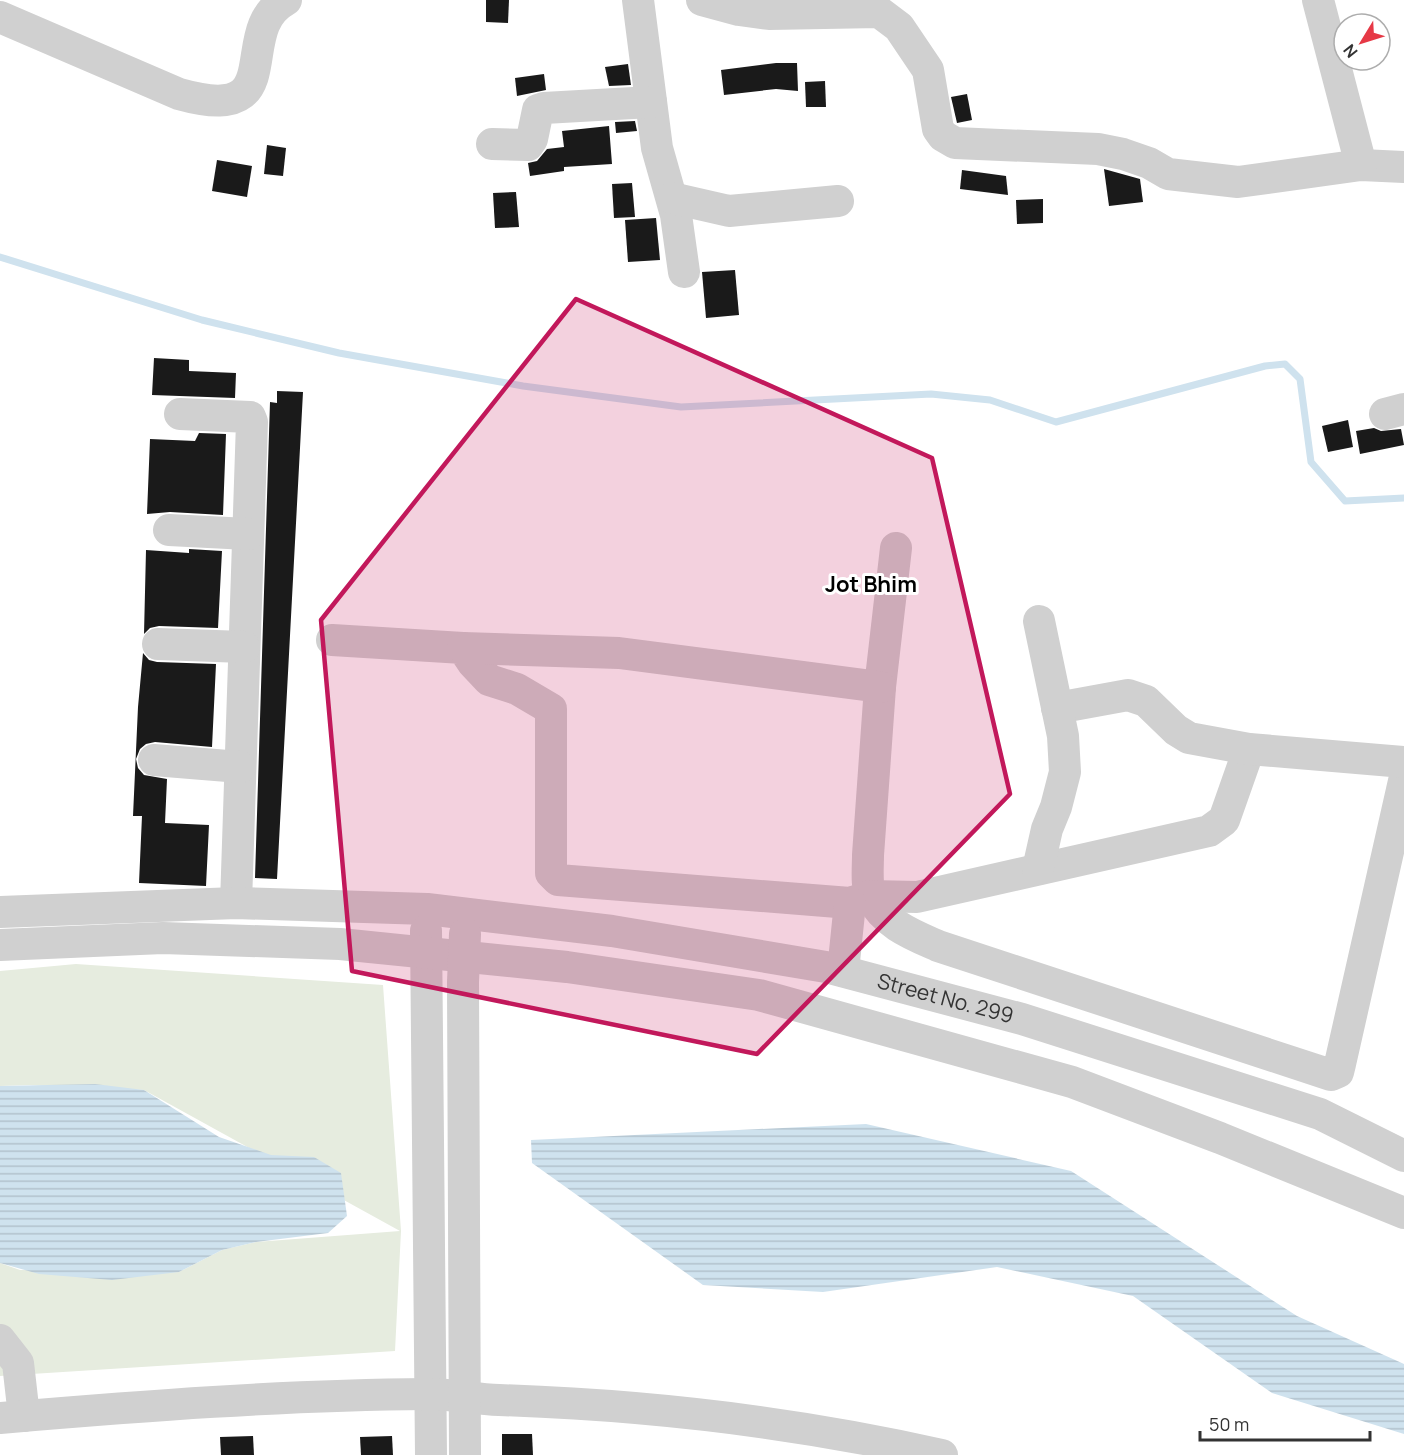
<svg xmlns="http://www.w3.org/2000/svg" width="1404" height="1455" font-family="Manrope,sans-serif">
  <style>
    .green { fill: #e6ecdf }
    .water { fill: url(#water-rules) }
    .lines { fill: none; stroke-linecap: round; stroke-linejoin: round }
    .stream { stroke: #cfe2ee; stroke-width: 7 }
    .building { fill: #1a1a1a }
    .minor { stroke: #d0d0d0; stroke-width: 32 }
    .marked { fill: #c2185b; fill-opacity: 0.2; stroke: #c2185b; stroke-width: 4.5; stroke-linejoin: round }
    .labels { text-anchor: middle; stroke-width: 6; stroke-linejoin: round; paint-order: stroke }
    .street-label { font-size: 21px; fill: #333; stroke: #fff }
    .neighbourhood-label { font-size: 22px; font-weight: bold; fill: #000; stroke: #fff }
  </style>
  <defs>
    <pattern id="water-rules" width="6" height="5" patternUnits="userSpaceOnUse" patternTransform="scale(1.5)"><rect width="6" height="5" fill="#cfe2ee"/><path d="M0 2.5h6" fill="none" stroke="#b2c2cd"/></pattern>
  </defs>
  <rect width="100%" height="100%" fill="#fff"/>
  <!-- green -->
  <path class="green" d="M76,964L383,985L401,1231L395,1351L0,1376V1263L20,1270L179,1272L222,1250L256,1242L400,1231L144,1090L30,1085L0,1086V971Z"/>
  <!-- water -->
  <g class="water">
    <path d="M95,1084L144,1090L219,1137L271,1155L314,1157L341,1173L347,1216L328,1233L256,1242L222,1250L179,1272L112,1280L39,1274L0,1263V1086Z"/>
    <path d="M866,1124L1071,1171L1297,1316L1404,1364V1434L1272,1393L1133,1296L997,1267L823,1292L703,1285L532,1163L531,1140Z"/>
  </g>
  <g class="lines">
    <!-- stream -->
    <path class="stream" d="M0,257L202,320L339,353L523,386L681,407L931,394L990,400L1056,422L1265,366L1285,364L1300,379L1311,462L1345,501L1404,498"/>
  </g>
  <!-- building -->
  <g class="building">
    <path d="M486,0H509L508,23L486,22Z"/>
    <path d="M776,63H797L798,91L776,89L724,95L721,70Z"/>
    <path d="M628,64L631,85L609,86L605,67Z"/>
    <path d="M544,74L546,90L517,96L515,78Z"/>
    <path d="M825,81L826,107H806L805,82Z"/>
    <path d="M967,94L972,120L957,123L951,97Z"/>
    <path d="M635,121L637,131L616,133L615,122Z"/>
    <path d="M609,126L612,164L564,167V171L530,176L528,163L537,161L547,149L564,147L562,131Z"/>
    <path d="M267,145L286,148L283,176L264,174Z"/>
    <path d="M217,160L252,166L247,197L212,191Z"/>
    <path d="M1104,169L1140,179L1143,202L1109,206Z"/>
    <path d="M962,170L1006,176L1008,195L960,189Z"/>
    <path d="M632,183L635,217L614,218L612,184Z"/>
    <path d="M516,192L519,227L495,228L493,193Z"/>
    <path d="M1043,199V223L1017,224L1016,200Z"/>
    <path d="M656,218L660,260L628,262L625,220Z"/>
    <path d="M735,270L739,315L706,318L702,272Z"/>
    <path d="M154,358L189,360V371L236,373L235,398L152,395Z"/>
    <path d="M277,391L303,392L277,879L255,878L270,402L277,403Z"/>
    <path d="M1348,420L1353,447L1328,452L1322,426Z"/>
    <path d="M1374,428L1381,431L1401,429L1404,445L1360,454L1356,431Z"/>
    <path d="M199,433L226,434L223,515L170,512L147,514L150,439L195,441Z"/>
    <path d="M189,549L222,551L218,628L159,626L150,628L144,634L146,550L189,553Z"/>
    <path d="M143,653L149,660L157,662L216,664L212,747L155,742L146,744L140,749L136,759L138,768L144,775L167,779L165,823L209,825L206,886L139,883L142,816H133L138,707Z"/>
    <path d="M502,1434H532L533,1455H502Z"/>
    <path d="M253,1436L254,1455H221L220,1437Z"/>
    <path d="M392,1436L393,1455H361L360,1437Z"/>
  </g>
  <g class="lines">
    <!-- minor -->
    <g class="minor">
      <path d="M638,0L657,148L676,215L684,272"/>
      <path d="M702,0L739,10L769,14L879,12L899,27L928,70L938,129L943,136L955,143L1098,149L1123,154L1149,163L1168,174L1238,182L1361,165L1404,167"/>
      <path d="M1318,0L1361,165"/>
      <path d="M0,17L179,94C294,126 229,31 286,0"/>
      <path d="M492,144L528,145L532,139L538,110L544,108L651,102"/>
      <path d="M672,198L729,211L838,201"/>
      <path d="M180,414L250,417L252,422L236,903"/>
      <path d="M1385,414L1404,409"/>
      <path d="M169,530L248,534"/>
      <path d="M896,548L880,687L868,855C868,868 866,886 871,897C884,924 913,935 938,946L1331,1075L1338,1072L1340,1064L1404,781"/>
      <path d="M332,640L463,648L473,663L489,680L517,689L551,709V873L558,880L850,903L870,896L917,897L1209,831L1224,820L1249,749"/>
      <path d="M158,644L244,647"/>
      <path d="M463,648L619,653L880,687"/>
      <path d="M1057,708L1128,695L1146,701L1176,730L1189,738L1249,749L1404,762"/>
      <path d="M154,760L240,767"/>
      <path d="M1038,869L1047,829L1056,807L1065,772L1063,736L1039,621"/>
      <path id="s1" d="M0,912L236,903L427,909L612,931L826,967L1022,1019L1320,1114L1404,1156"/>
      <path d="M426,931L431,1455"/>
      <path d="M0,945L163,938L340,944L567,967L759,995L1072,1082L1220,1138L1404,1213"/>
      <path d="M843,971L850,903"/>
      <path d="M0,1340L18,1363L24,1416"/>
      <path d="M0,1418C142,1406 285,1395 428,1394C451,1394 475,1399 499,1400C649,1405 796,1422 942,1455"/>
      <path d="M465,1455L463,982L465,934"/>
    </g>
  </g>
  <!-- marked area -->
  <path class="marked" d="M576,299L932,458L1010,794L757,1054L352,971L321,620Z"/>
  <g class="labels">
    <!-- street labels -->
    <g class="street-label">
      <text dy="7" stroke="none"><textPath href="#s1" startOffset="954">Street No. 299</textPath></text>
    </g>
    <!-- neighbourhood labels -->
    <g class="neighbourhood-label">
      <text x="871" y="592">Jot Bhim</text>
    </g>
  </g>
  <!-- north arrow -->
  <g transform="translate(1362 42) rotate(232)"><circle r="28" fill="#ffffff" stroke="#adadad" stroke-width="1.5"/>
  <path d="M0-4.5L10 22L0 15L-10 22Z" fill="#e63946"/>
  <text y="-9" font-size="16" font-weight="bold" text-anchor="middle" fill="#333333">N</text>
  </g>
  <!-- scale -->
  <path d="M1200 1431v9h170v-9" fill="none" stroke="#333333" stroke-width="3"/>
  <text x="1209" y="1431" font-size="18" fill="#333333" stroke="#ffffff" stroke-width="4.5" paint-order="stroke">50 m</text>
</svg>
